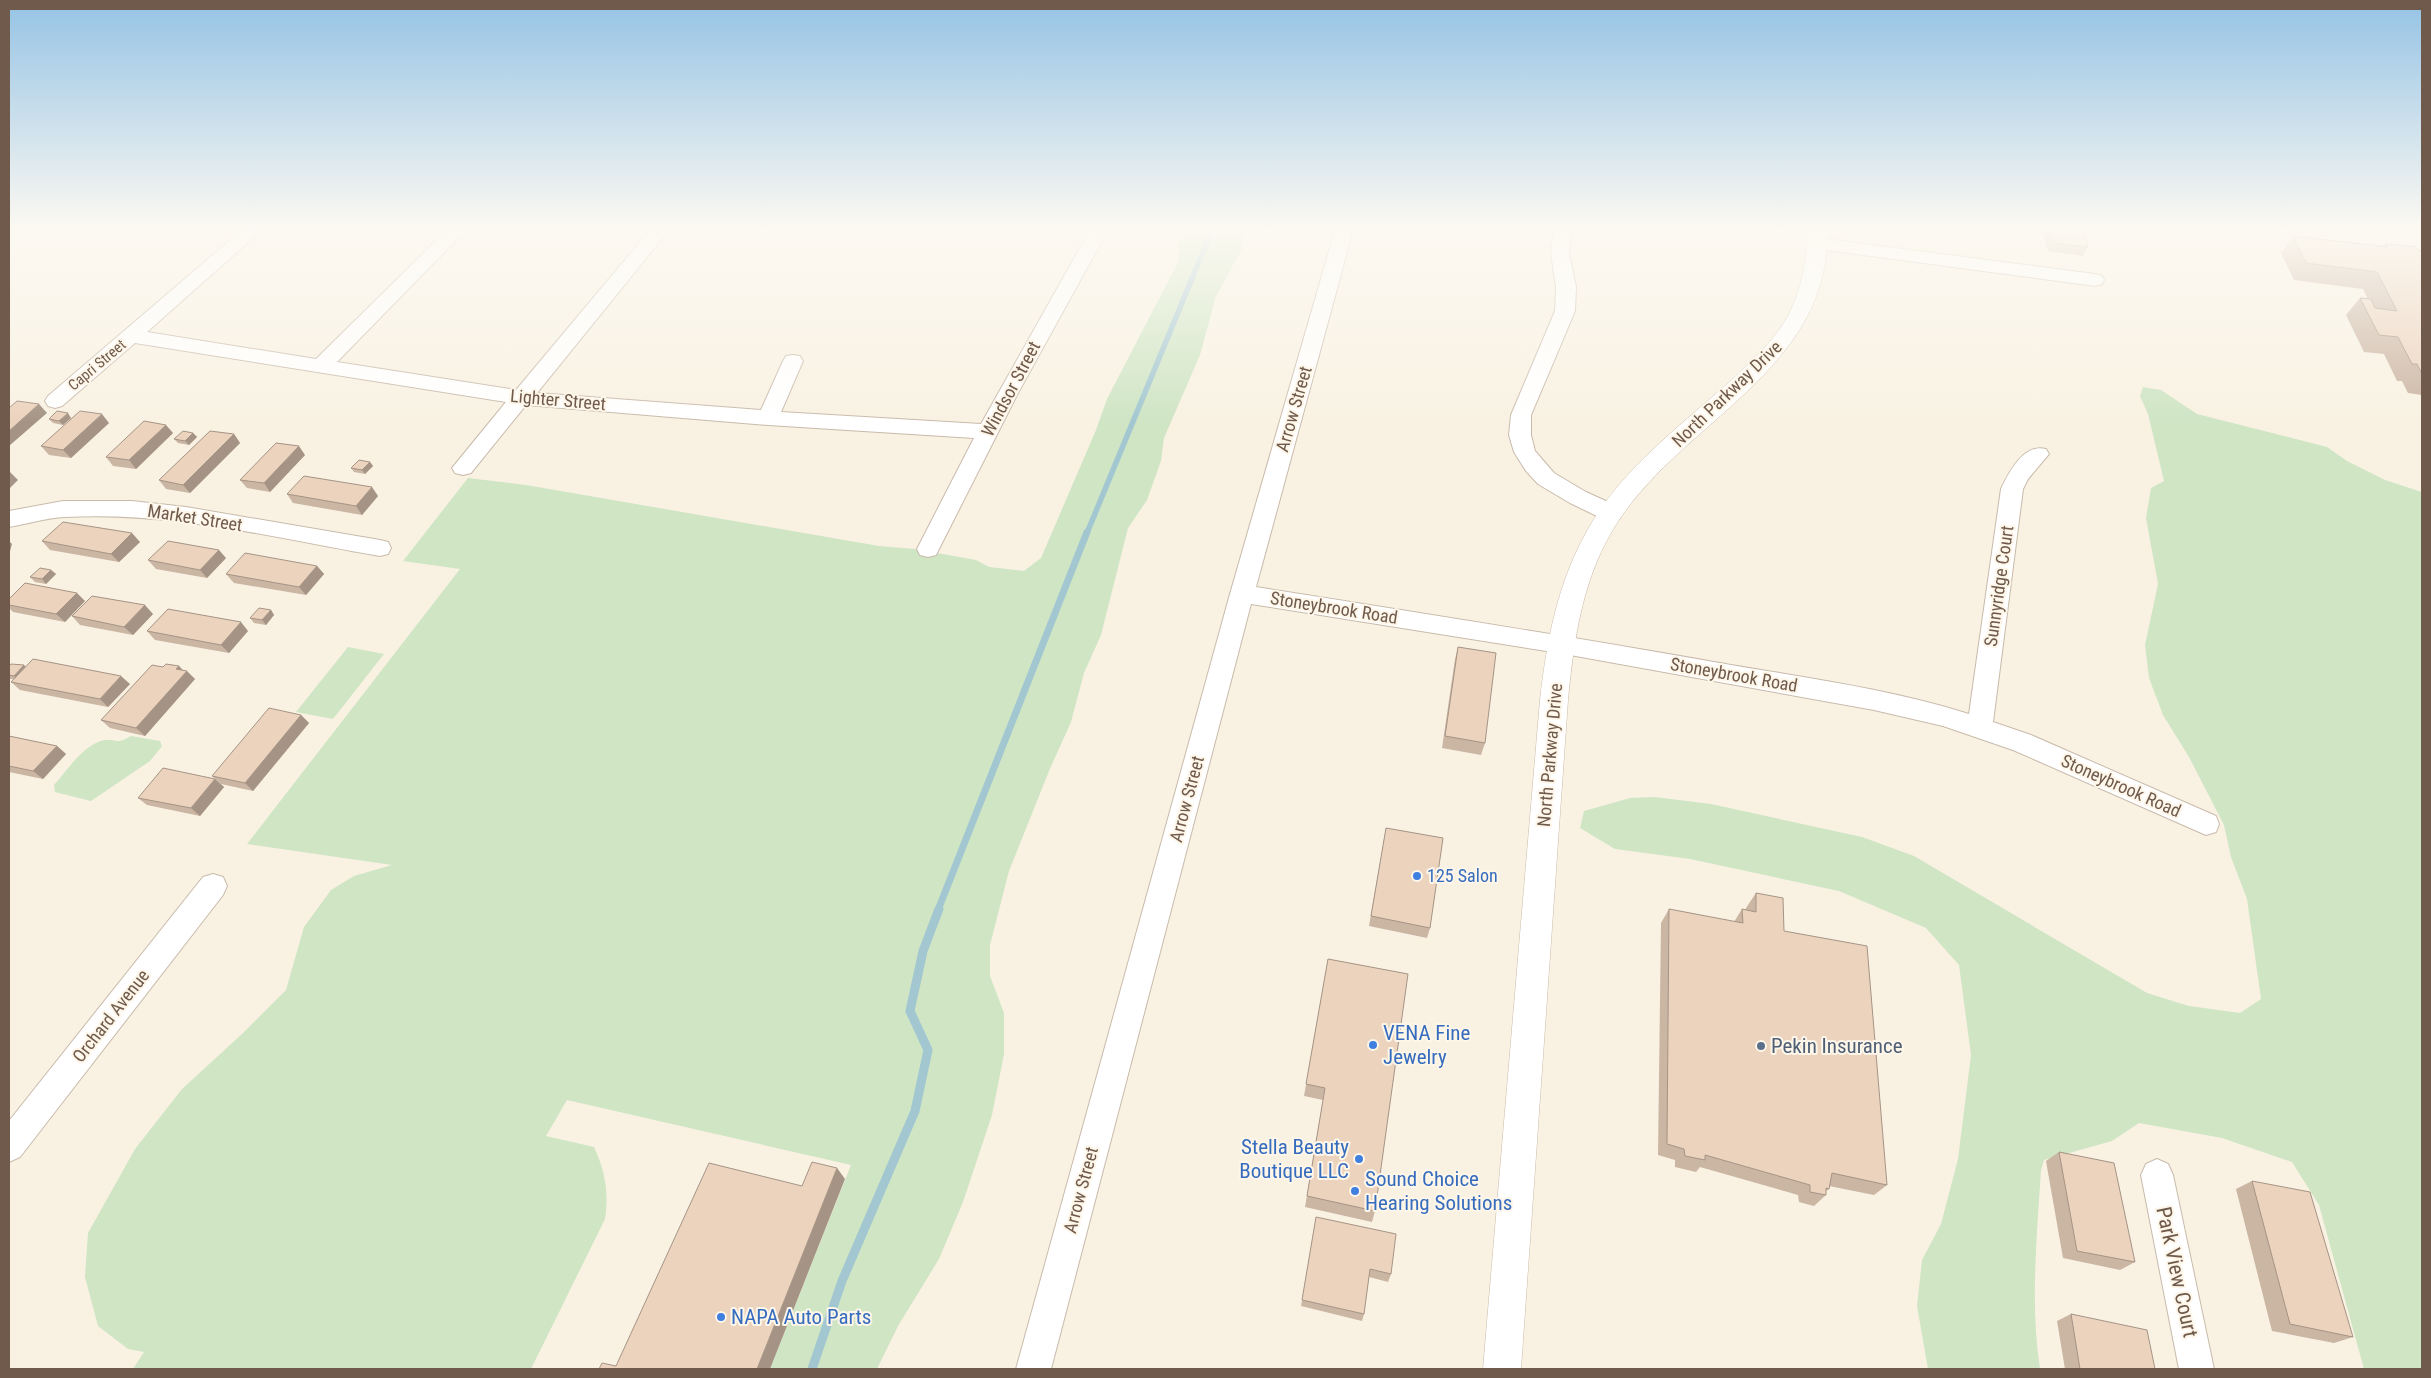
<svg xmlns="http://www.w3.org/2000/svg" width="2431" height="1378" font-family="'Roboto Condensed',sans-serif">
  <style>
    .green { fill: #cfe5c4 }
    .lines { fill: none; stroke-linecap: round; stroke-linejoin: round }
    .stream-far2 { stroke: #a2c7d1; stroke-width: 5.5 }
    .stream-far1 { stroke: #a2c7d1; stroke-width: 7 }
    .stream { stroke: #a2c7d1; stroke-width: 9 }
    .street-casing { stroke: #c9baab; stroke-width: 2 }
    .secondary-casing { stroke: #cba; stroke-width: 1 }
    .street { fill: #fff; fill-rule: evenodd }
    .secondary { fill: #fff; fill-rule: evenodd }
    .wall { fill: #cbb5a3 }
    .shaded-wall { fill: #a59485 }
    .building { fill: #ecd3be; stroke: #a59485 }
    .shop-dot { fill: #3f7fe0; stroke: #fdf6e9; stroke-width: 2 }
    .service-dot { fill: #5c6f8a; stroke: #fdf6e9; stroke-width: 2 }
    .labels { text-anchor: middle; stroke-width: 4; stroke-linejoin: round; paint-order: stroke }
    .far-street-label { font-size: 15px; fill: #6f5a4c; stroke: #fdf6e9 }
    .street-label { font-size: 18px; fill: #6f5a4c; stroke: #fdf6e9 }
    .shop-label { font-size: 18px; fill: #366cbe; stroke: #fdf6e9; text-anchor: start }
    .near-shop-label { font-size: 21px; fill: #366cbe; stroke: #fdf6e9; text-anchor: start }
    .near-service-label { font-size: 21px; fill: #4e5e75; stroke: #fdf6e9; text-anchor: start }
    .near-street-label { font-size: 21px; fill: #6f5a4c; stroke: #fdf6e9 }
  </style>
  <rect width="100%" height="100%" fill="#f9f2e3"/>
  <!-- green -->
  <g class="green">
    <path d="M1185,230H1244L1242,249L1216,296L1200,355L1164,438L1161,461L1147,500L1128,528L1101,635L1084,673L1071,722L1049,771L1009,871L990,945V976L1004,1013V1054L992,1115L963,1202L939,1259L898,1326L877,1369H770L851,1165L567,1100L546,1136L594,1147C605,1170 609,1193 605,1219L531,1369H133L144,1352L128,1349L98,1326L85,1277L88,1233L135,1149L182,1089L242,1034L286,990L304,927L331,890L354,876L392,865L247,844L460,569L403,561L468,478L526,485L879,546L915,549L976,560L989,567L1024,571L1041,558L1096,430L1107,399L1178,262L1179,241Z"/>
    <path d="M2143,387L2161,390L2197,414L2327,447L2347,461L2385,480L2422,492V1369H2364L2319,1205L2292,1162L2222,1138L2139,1123L2112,1141L2044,1160L2041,1170C2037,1234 2030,1305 2040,1369H1928L1917,1306L1922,1260L1941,1224L1958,1159L1971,1055L1959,965L1926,928L1839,891L1690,859L1615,849L1580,828L1584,811L1630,798L1654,797L1711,804L1862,837L1914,856L2147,993L2189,1006L2240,1013L2261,999L2247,899L2231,857L2224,825L2189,757L2163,715L2149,678L2145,645L2158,584L2146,518L2151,488L2164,481L2148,414L2140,396Z"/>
    <path d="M348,647L384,654L333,719L296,712Z"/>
    <path d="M131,736L160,741L162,746L150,761L91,801L55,792L54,785C67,771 84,743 105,740C119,739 116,745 131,736Z"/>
  </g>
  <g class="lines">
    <!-- stream-far2 -->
    <path class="stream-far2" d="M1087,533L1212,230"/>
    <!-- stream-far1 -->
    <path class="stream-far1" d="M938,910L1087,532"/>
    <!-- stream -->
    <path class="stream" d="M812,1369L842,1281L915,1111L928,1050L910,1011L923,951L939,909"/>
    <!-- street casing -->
    <g class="street-casing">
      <g id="street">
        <path d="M242,230H262L147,332L316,359L447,230H466L337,362L516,390L650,230H669L537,393L761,410L783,361L786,356L793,355L800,356L803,361L781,412L981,424L1090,230H1108L1017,395L939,549L936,555L928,557L920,555L917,549L974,438L768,425L526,405L471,473L463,475L455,473L452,468L506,402L135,343L62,406L55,408L48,406L45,401L48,396Z"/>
        <path d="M1335,230H1353L1256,587C1409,611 1562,635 1714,662C1799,677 1887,688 1969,714L2001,489C2009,472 2024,443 2046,449L2049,454L2028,479L2023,489L1993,722L2031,735L2216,816L2219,824L2216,832L2206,835L2013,750L1943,726L1874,710L1559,653L1251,604L1051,1369H1016L1230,594Z"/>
        <path d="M1554,230H1572L1569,253L1576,287L1575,311L1531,415V435L1535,451L1554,473L1586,492L1619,507L1622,513L1619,519L1611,521L1603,519L1570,503L1538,484L1526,471L1514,452L1509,435L1511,415L1555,311L1556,287L1551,253Z"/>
        <path d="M1818,238L2095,274L2102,276L2104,280L2102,284L2095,286L1811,248L1809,244L1811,240Z"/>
        <path d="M63,501H132L186,507L380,540L388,542L391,548L388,554L380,556C276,538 170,511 65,517C46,518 27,524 9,527V511Z"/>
        <path d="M213,874L223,877L227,886L223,895L20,1157L9,1162V1121L203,877Z"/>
        <path d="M2157,1159L2168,1164L2173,1175L2214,1369H2179L2141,1175L2146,1164Z"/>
      </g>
    </g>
    <!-- secondary casing -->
    <g class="secondary-casing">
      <path id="secondary" d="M1807,230H1827C1831,368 1686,419 1619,520C1583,574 1574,637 1568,700L1521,1369H1483L1540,700C1548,630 1561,566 1602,507C1635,460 1683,423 1726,385C1749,364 1774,342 1789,314C1802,288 1807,260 1807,230Z"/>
    </g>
    <!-- street -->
    <use href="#street" class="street"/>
    <!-- secondary -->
    <use href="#secondary" class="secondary"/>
  </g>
  <!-- wall -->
  <g class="wall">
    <path d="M2042,230H2083L2088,247L2083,256L2048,251Z"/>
    <path d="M2293,236L2384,246L2386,244L2422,251V395L2408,393L2402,381H2397L2384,354L2364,352L2346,315L2360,298L2368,299L2363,289L2294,280L2281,253Z"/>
    <path d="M71,418L63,425L53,423L49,419Z"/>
    <path d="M109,423L71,458L49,455L41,446Z"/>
    <path d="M173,433L136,469L113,466L106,457Z"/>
    <path d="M193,433L197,437L189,445L178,443L174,439Z"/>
    <path d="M234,434L240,443L190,493L166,489L159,480Z"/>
    <path d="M305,455L270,492L247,488L240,480Z"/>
    <path d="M370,462L373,466L365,474L354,472L351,468Z"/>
    <path d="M287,494L378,496L362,515L293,503Z"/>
    <path d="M42,541L140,542L119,562L50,550Z"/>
    <path d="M226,558L207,578L156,569L148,560Z"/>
    <path d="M317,566L324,574L306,595L234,583L226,574Z"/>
    <path d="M51,570L56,574L46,584L35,582L30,577Z"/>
    <path d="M9,599L85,601L65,622L13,612L9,608Z"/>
    <path d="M271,610L274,615L266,625L254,623L250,618Z"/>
    <path d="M153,614L133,635L80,625L72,616Z"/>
    <path d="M147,631H248L229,653L155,640Z"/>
    <path d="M1458,647L1485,743L1481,755L1442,748L1455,659Z"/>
    <path d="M9,666L26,667L130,684L108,707L20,690L11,682L13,679H9Z"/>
    <path d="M179,666L183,670L195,679L145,736L110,728L101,720L163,667Z"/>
    <path d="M301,715L309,723L253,791L221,784L212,776Z"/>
    <path d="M9,736L57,746L66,754L43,779L9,772Z"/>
    <path d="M215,779L224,787L200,816L147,805L138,798Z"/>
    <path d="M1386,828L1430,928L1427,938L1369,926Z"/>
    <path d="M1756,893L1784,931L1887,1185L1874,1195L1829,1186V1189L1826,1191V1195L1814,1206L1799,1202L1798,1195L1700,1167L1696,1172L1675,1167V1160L1658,1155L1661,923L1669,909L1734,922L1742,909L1746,910V908Z"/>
    <path d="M1328,959L1375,1211L1372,1222L1305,1207L1323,1100L1304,1096Z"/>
    <path d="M2059,1152L2135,1262L2120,1270L2063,1258L2046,1161Z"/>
    <path d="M2252,1181L2353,1337L2334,1343L2272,1331L2236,1189Z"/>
    <path d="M1316,1217L1391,1274L1388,1282L1369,1277L1364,1314L1362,1321L1301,1306Z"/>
    <path d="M2071,1314L2155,1369H2065L2057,1321Z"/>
  </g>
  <!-- shaded-wall -->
  <g class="shaded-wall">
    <path d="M39,404L47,413L9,446V431Z"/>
    <path d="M68,413L71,418L63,425L59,421Z"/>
    <path d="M102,414L109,423L71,458L63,450Z"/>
    <path d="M166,425L173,433L136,469L129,460Z"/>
    <path d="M193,433L197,437L189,445L185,441Z"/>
    <path d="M234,434L240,443L190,493L183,485Z"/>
    <path d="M299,446L305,455L270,492L264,483Z"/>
    <path d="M370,462L373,466L365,474L362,470Z"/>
    <path d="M10,472L18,480L9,489V473Z"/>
    <path d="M372,487L378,496L362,515L356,506Z"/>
    <path d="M132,533L140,542L119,562L111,554Z"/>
    <path d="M9,541L12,544L9,555Z"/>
    <path d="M219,550L226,558L207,578L200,570Z"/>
    <path d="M317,566L324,574L306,595L299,587Z"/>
    <path d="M51,570L56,574L46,584L42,579Z"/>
    <path d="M77,593L85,601L65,622L56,614Z"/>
    <path d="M145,605L153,614L133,635L124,627Z"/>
    <path d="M271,610L274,615L266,625L262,620Z"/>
    <path d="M241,622L248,631L229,653L221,645Z"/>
    <path d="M24,665L28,669L19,680L14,676Z"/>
    <path d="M179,666L185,673L187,671L195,679L145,736L136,728L176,669Z"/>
    <path d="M121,676L130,684L108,707L100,699Z"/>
    <path d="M301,715L309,723L253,791L245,783Z"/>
    <path d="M57,746L66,754L43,779L33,771Z"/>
    <path d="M215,779L224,787L200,816L191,808Z"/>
    <path d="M837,1168L845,1179L770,1369H757Z"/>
  </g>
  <!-- building -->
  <g class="building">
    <path d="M2049,230H2083L2088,247L2053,243Z"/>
    <path d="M2293,236L2387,247L2386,244L2416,247L2418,250L2422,251V374L2417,364H2412L2398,337L2379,335L2360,298L2371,299L2375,308L2397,311L2377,272L2306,263Z"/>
    <path d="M17,401L39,404L9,431V408Z"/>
    <path d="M57,411L68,413L59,421L49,419Z"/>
    <path d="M80,411L102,414L63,450L41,446Z"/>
    <path d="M144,421L166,425L129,460L106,457Z"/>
    <path d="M183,431L193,433L185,441L174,439Z"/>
    <path d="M210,431L234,434L183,485L159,480Z"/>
    <path d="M276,443L299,446L264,483L240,480Z"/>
    <path d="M359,460L370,462L362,470L351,468Z"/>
    <path d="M304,476L372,487L356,506L287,494Z"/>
    <path d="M63,522L132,533L111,554L42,541Z"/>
    <path d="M168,541L219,550L200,570L148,560Z"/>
    <path d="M245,553L317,566L299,587L226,574Z"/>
    <path d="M40,568L51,570L42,579L30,577Z"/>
    <path d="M25,583L77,593L56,614L9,605V599Z"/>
    <path d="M92,596L145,605L124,627L72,616Z"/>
    <path d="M259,608L271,610L262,620L250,618Z"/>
    <path d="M168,609L241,622L221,645L147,631Z"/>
    <path d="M1458,647L1496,653L1485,743L1445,736Z"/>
    <path d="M33,659L121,676L100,699L11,682Z"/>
    <path d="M11,664L24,665L14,676L9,675V666Z"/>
    <path d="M166,664L179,666L176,669L187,671L136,728L101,720L152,665L163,667Z"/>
    <path d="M269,708L301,715L245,783L212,776Z"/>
    <path d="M9,736L57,746L33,771L9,766Z"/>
    <path d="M163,768L215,779L191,808L138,798Z"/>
    <path d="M1386,828L1443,838L1430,928L1371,916Z"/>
    <path d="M1756,893L1783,898L1784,931L1867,946L1887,1185L1832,1173L1829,1189L1826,1188V1195L1810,1192V1185L1705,1155V1160L1685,1156L1684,1149L1667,1144L1669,909L1743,923L1742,909L1756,912Z"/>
    <path d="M1328,959L1408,974L1375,1211L1307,1196L1325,1088L1306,1084Z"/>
    <path d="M2059,1152L2114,1163L2135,1262L2077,1251Z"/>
    <path d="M812,1162L837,1168L757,1369H599L602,1363L616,1366L709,1163L802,1186Z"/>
    <path d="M2252,1181L2310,1192L2353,1337L2290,1324Z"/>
    <path d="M1316,1217L1396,1234L1391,1274L1370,1269L1364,1314L1302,1300Z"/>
    <path d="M2071,1314L2147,1330L2155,1369H2080Z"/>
  </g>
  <!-- sky -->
  <linearGradient id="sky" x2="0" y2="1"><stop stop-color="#95c3e5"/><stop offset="0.54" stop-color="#fcf9f2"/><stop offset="1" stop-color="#fcf9f2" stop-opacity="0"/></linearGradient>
  <rect width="2431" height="423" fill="url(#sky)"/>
  <!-- markers -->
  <g class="shop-dot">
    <circle cx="1417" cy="876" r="5"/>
    <circle cx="1373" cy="1045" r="5"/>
    <circle cx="1359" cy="1159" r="5"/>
    <circle cx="1355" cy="1191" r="5"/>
    <circle cx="721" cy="1317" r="5"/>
  </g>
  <circle class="service-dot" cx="1761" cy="1046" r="5"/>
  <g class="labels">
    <!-- far-street labels -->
    <g class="far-street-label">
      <text transform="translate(97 365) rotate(-40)" y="5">Capri Street</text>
    </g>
    <!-- street labels -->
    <g class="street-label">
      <text transform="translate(1011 389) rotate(-62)" y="6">Windsor Street</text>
      <text transform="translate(1727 394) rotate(-44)" y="6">North Parkway Drive</text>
      <text transform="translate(558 400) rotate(5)" y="6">Lighter Street</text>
      <text transform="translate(1294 409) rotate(-74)" y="6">Arrow Street</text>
      <text transform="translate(195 518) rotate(9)" y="6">Market Street</text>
      <text transform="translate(1999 586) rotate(-82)" y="6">Sunnyridge Court</text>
      <text transform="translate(1334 608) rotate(9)" y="6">Stoneybrook Road</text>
      <text transform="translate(1734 675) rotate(10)" y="6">Stoneybrook Road</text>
      <text transform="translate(1550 755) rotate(-85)" y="6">North Parkway Drive</text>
      <text transform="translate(2121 786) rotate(24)" y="6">Stoneybrook Road</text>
      <text transform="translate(1187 799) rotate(-75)" y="6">Arrow Street</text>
      <text transform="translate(111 1016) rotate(-52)" y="6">Orchard Avenue</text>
      <text transform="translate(1081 1190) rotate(-75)" y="6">Arrow Street</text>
    </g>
    <!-- shop labels -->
    <g class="shop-label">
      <text x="1427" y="882">125 Salon</text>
    </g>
    <!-- near-shop labels -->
    <g class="near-shop-label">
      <text x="1383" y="1040">VENA Fine<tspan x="1383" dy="24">Jewelry</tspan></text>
      <text x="1349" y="1154" text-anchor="end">Stella Beauty<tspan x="1349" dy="24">Boutique LLC</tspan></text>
      <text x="1365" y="1186">Sound Choice<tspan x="1365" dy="24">Hearing Solutions</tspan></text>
      <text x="731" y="1324">NAPA Auto Parts</text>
    </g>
    <!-- near-service labels -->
    <g class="near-service-label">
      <text x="1771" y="1053">Pekin Insurance</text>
    </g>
    <!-- near-street labels -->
    <g class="near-street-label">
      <text transform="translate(2177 1272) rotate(78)" y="7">Park View Court</text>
    </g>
  </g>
  <!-- border -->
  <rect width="2431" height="1378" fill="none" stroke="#6f5a4c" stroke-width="20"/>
</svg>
